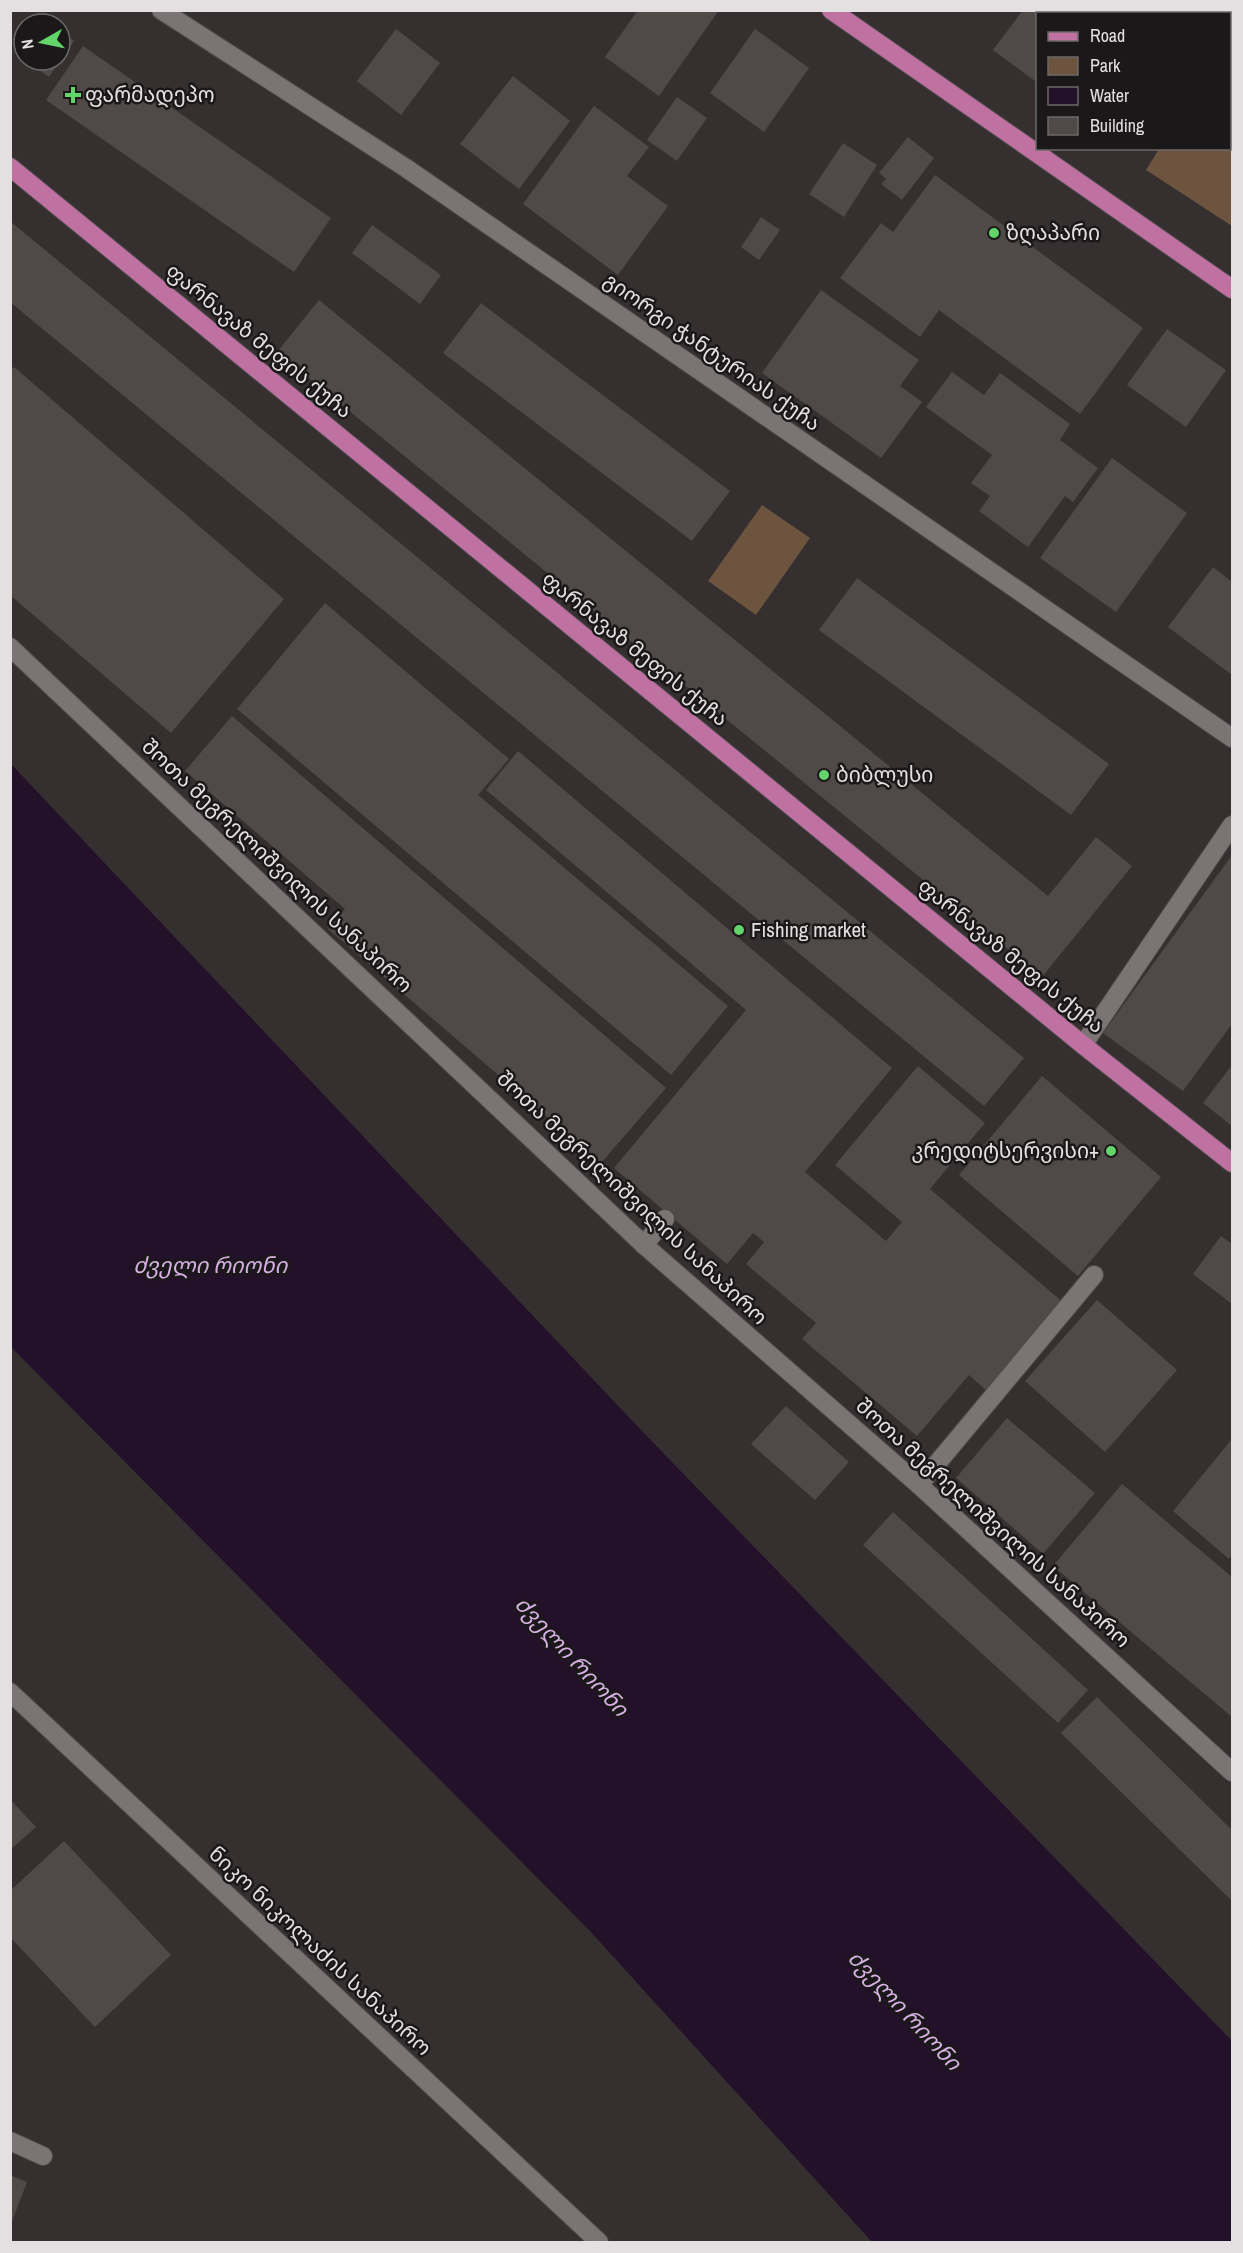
<svg xmlns="http://www.w3.org/2000/svg" width="1243" height="2253" font-family="'Archivo Narrow','Noto Sans Georgian',sans-serif">
  <style>
    .green { fill: #6c543f }
    .water { fill: #231129 }
    .building { fill: #4f4a48 }
    .lines { fill: none; stroke-linecap: round; stroke-linejoin: round }
    .minor-casing { stroke: #504b4c; stroke-width: 20 }
    .major-casing { stroke: #504b4c; stroke-width: 20 }
    .minor { stroke: #7a7474; stroke-width: 18 }
    .major { stroke: #bf72a2; stroke-width: 18 }
    .poi-dot { fill: #62d469; stroke: #1a1818; stroke-width: 2 }
    .labels { text-anchor: middle; stroke-width: 5; stroke-linejoin: round; paint-order: stroke }
    .poi-label { font-size: 21px; fill: #e4e0e1; stroke: #1a1818; text-anchor: start }
    .street-label { font-size: 21px; fill: #e4e0e1; stroke: #1a1818 }
    .water-label { font-size: 22px; font-style: italic; fill: #d6b0e4; stroke: #1a1818 }
  </style>
  <rect width="100%" height="100%" fill="#352f30"/>
  <!-- green -->
  <g class="green">
    <path d="M1203,10L1232,11V103L1230,100V14L1200,13Z"/>
    <path d="M1230,111L1232,113V226L1146,170L1159,149L1230,148Z"/>
    <path d="M762,505L810,538L756,615L708,581Z"/>
  </g>
  <!-- water -->
  <path class="water" d="M10,763L640,1429L1232,2041V2242H872L590,1931L11,1347Z"/>
  <!-- building -->
  <g class="building">
    <path d="M638,10H719L659,96L605,57Z"/>
    <path d="M1023,10H1088L1086,14H1038V78L1035,81L993,50Z"/>
    <path d="M396,29L440,63L401,115L357,81Z"/>
    <path d="M755,29L809,68L764,132L710,93Z"/>
    <path d="M60,31L74,41L49,77L25,60H60Z"/>
    <path d="M83,46L331,218L294,272L46,100Z"/>
    <path d="M513,76L570,121L519,189L460,144Z"/>
    <path d="M677,97L707,118L677,161L647,140Z"/>
    <path d="M594,106L649,147L627,176L668,206L618,275L523,204Z"/>
    <path d="M908,137L934,158L902,200L881,184L886,179L879,173Z"/>
    <path d="M843,143L877,165L844,217L809,194Z"/>
    <path d="M935,175L1143,328L1080,414L939,310L920,337L840,278L881,223L893,232Z"/>
    <path d="M761,217L780,230L759,260L741,247Z"/>
    <path d="M10,221L1024,1058L984,1106L10,302Z"/>
    <path d="M372,225L441,275L420,304L352,253Z"/>
    <path d="M821,290L919,360L900,386L922,402L881,458L762,373Z"/>
    <path d="M319,300L1048,896L1096,837L1132,866L1042,977L277,352Z"/>
    <path d="M481,303L730,491L692,541L443,353Z"/>
    <path d="M1167,329L1226,370L1186,427L1127,385Z"/>
    <path d="M14,367L284,599L171,733L10,595V371Z"/>
    <path d="M952,372L984,395L1000,373L1070,424L1060,440L1098,468L1073,502L1065,496L1028,547L979,511L990,496L971,483L992,455L926,407Z"/>
    <path d="M1112,458L1187,513L1116,612L1040,558Z"/>
    <path d="M1213,567L1232,582V675L1168,627Z"/>
    <path d="M857,578L1109,764L1071,815L819,630Z"/>
    <path d="M325,603L509,759L478,795L728,1006L671,1075L237,709Z"/>
    <path d="M232,716L666,1088L601,1163L328,929L345,909L185,771Z"/>
    <path d="M518,751L892,1068L805,1172L886,1241L902,1222L835,1165L918,1066L985,1123L930,1189L1065,1304L990,1394L969,1375L917,1436L802,1339L816,1323L746,1264L764,1242L753,1233L727,1264L614,1168L746,1010L486,790Z"/>
    <path d="M1232,855V1024L1183,1091L1103,1033Z"/>
    <path d="M1232,1065V1126L1203,1103Z"/>
    <path d="M1042,1076L1161,1177L1078,1276L959,1175Z"/>
    <path d="M1221,1236L1232,1244V1304L1193,1274Z"/>
    <path d="M1097,1300L1177,1370L1105,1452L1025,1381Z"/>
    <path d="M786,1406L849,1462L815,1500L751,1444Z"/>
    <path d="M1007,1418L1095,1493L1043,1554L956,1478Z"/>
    <path d="M1232,1439V1554L1229,1559L1173,1511Z"/>
    <path d="M1122,1484L1232,1577V1717L1053,1566Z"/>
    <path d="M893,1512L1088,1690L1058,1723L863,1545Z"/>
    <path d="M1097,1697L1232,1830V1901L1061,1733Z"/>
    <path d="M10,1799L36,1827L10,1850Z"/>
    <path d="M64,1841L171,1955L95,2027L10,1937V1891Z"/>
    <path d="M10,2175L27,2182L11,2224H10Z"/>
  </g>
  <g class="lines">
    <!-- minor casing -->
    <g class="minor-casing">
      <g id="minor">
        <path d="M161,10L406,168L1232,738"/>
        <path d="M10,647L644,1245L919,1485L1232,1772"/>
        <path d="M1083,1045L1232,825"/>
        <path d="M644,1245L665,1219"/>
        <path d="M919,1485L1094,1275"/>
        <path d="M10,1692L599,2242"/>
        <path d="M10,2141L43,2156"/>
      </g>
    </g>
    <!-- major casing -->
    <g class="major-casing">
      <g id="major">
        <path d="M831,10L1232,289"/>
        <path d="M10,167L1083,1045L1232,1163"/>
      </g>
    </g>
    <!-- minor -->
    <use href="#minor" class="minor"/>
    <!-- major -->
    <use href="#major" class="major"/>
  </g>
  <!-- markers -->
  <g class="poi-dot">
    <path d="M70 86h6v6h6v6h-6v6h-6v-6h-6v-6h6z"/>
    <circle cx="994" cy="233" r="6"/>
    <circle cx="824" cy="775" r="6"/>
    <circle cx="739" cy="930" r="6"/>
    <circle cx="1111" cy="1151" r="6"/>
  </g>
  <g class="labels">
    <!-- poi labels -->
    <g class="poi-label">
      <text x="85" y="102">ფარმადეპო</text>
      <text x="1006" y="240">ზღაპარი</text>
      <text x="836" y="782">ბიბლუსი</text>
      <text x="751" y="937">Fishing market</text>
      <text x="1099" y="1158" text-anchor="end">კრედიტსერვისი+</text>
    </g>
    <!-- street labels -->
    <g class="street-label">
      <text transform="translate(259 341) rotate(39)" y="7">ფარნავაზ მეფის ქუჩა</text>
      <text transform="translate(712 352) rotate(35)" y="7">გიორგი ჭანტურიას ქუჩა</text>
      <text transform="translate(635 649) rotate(39)" y="7">ფარნავაზ მეფის ქუჩა</text>
      <text transform="translate(277 866) rotate(43)" y="7">შოთა მეგრელიშვილის სანაპირო</text>
      <text transform="translate(1011 956) rotate(39)" y="7">ფარნავაზ მეფის ქუჩა</text>
      <text transform="translate(632 1198) rotate(43)" y="7">შოთა მეგრელიშვილის სანაპირო</text>
      <text transform="translate(993 1523) rotate(42)" y="7">შოთა მეგრელიშვილის სანაპირო</text>
      <text transform="translate(320 1951) rotate(43)" y="7">ნიკო ნიკოლაძის სანაპირო</text>
    </g>
    <!-- water labels -->
    <g class="water-label">
      <text x="210" y="1273">ძველი რიონი</text>
      <text transform="translate(572 1656) rotate(47)" y="8">ძველი რიონი</text>
      <text transform="translate(905 2010) rotate(47)" y="8">ძველი რიონი</text>
    </g>
  </g>
  <!-- border -->
  <rect width="1243" height="2253" fill="none" stroke="#e4e0e1" stroke-width="24"/>
  <!-- legend -->
  <rect x="1036" y="12" width="195" height="138" fill="#1a1818" stroke="#6b6868" stroke-width="1.5"/>
  <rect x="1048" y="32" width="30" height="9" fill="#bf72a2" stroke="#6b6868" stroke-width="1.5"/>
  <text x="1090" y="42" font-size="18" fill="#e4e0e1">Road</text>
  <rect x="1048" y="57" width="30" height="18" fill="#6c543f" stroke="#6b6868" stroke-width="1.5"/>
  <text x="1090" y="72" font-size="18" fill="#e4e0e1">Park</text>
  <rect x="1048" y="87" width="30" height="18" fill="#231129" stroke="#6b6868" stroke-width="1.5"/>
  <text x="1090" y="102" font-size="18" fill="#e4e0e1">Water</text>
  <rect x="1048" y="117" width="30" height="18" fill="#4f4a48" stroke="#6b6868" stroke-width="1.5"/>
  <text x="1090" y="132" font-size="18" fill="#e4e0e1">Building</text>
  <!-- north arrow -->
  <g transform="translate(42 42) rotate(261)"><circle r="28" fill="#1a1818" stroke="#6b6868" stroke-width="1.5"/>
  <path d="M0-4.5L10 22L0 15L-10 22Z" fill="#62d469"/>
  <text y="-9" font-size="16" font-weight="bold" text-anchor="middle" fill="#e4e0e1">N</text>
  </g>
</svg>
